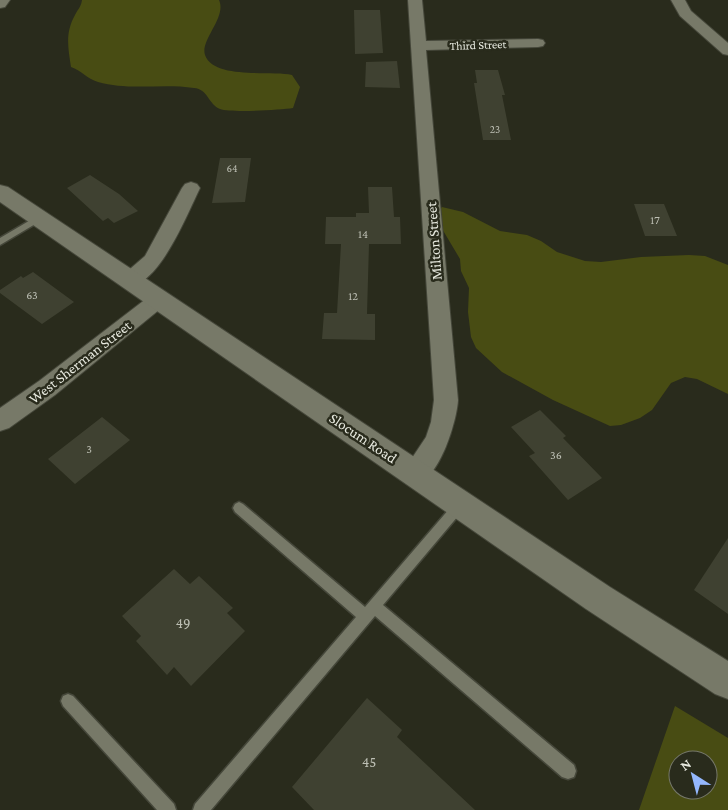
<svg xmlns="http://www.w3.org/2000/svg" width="728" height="810" font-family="'Crimson Pro',serif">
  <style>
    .green { fill: #484c13; fill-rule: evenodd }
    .building { fill: #3f4131 }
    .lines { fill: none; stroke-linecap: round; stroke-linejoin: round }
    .lane-casing { stroke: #45473a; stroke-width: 3 }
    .street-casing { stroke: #45473a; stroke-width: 2 }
    .secondary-casing { stroke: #45473a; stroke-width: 2 }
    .lane { fill: #777968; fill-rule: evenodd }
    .street { fill: #777968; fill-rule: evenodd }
    .secondary { fill: #777968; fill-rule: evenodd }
    .labels { text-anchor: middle; stroke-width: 5; stroke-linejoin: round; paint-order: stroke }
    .far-number-label { font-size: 11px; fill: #bdbfb4 }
    .far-street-label { font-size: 12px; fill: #e7e9df; stroke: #292b1c }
    .number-label { font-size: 12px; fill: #bdbfb4 }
    .street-label { font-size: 15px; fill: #e7e9df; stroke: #292b1c }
    .near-number-label { font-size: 15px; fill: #bdbfb4 }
  </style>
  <rect width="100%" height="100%" fill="#292b1c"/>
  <!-- green -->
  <g class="green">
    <path d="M82,0H219C227,17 200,40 205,55C214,80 271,70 292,75L300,87L293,108C280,110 231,113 220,109C208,104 208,89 194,88C163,83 129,91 98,82C87,79 81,70 71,67C68,47 65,33 75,15C78,9 81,7 82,0Z"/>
    <path d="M442,207L463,212L500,231L527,235L541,241L557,252L585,261L601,262L641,257L689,255L705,256L728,265V394L697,379L685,377L671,383L652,410L640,418L621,425L610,426L553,400L502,372L476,348L471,337L468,312L469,288L461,271L460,259L438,222L437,213Z"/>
    <path d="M675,706L728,738V810H639ZM678,760H708V790H678Z"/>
  </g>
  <!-- building -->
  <g class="building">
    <path d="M354,10H380L383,53L355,54Z"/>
    <path d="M397,61L400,88L365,87L366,62Z"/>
    <path d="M475,70H498L505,95H502L511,140H483L474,83H477Z"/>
    <path d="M220,158H251L245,202L212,203Z"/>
    <path d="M90,175L119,194L138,211L114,223L108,218L103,221L67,188Z"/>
    <path d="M368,187H392L394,217H400L401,244H369L367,314H375V340L322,339L324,313H337L341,244H325L326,217H356V213H369Z"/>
    <path d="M634,204H664L677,236H645Z"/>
    <path d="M33,272L74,302L42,324L0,293V290L21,276L23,278Z"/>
    <path d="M540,410L566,436L563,438L602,478L568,500L529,456L535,453L511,427Z"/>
    <path d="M102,417L130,440L75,484L48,459Z"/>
    <path d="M728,538V614L694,590Z"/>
    <path d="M174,569L190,584L199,576L233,608L227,613L245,631L191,686L174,667L167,675L136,641L141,636L122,616Z"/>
    <path d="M367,698L402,730L397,737L475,810H314L292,787Z"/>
  </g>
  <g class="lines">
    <!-- lane casing -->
    <g class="lane-casing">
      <g id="lane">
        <path d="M39,215L44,218L42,220L0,245V238Z"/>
        <path d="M460,499L464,501L466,505L464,509L383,605L574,765L576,771L574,777L568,779L562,777L375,616L211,810H193L195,804L356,617L235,512L233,508L235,504L239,502L243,504L365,607L456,501Z"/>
        <path d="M68,694L73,696L174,804L176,810H157L63,706L61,701L63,696Z"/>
      </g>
    </g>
    <!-- street casing -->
    <g class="street-casing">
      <g id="street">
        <path d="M0,0H10L5,7L0,8Z"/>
        <path d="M408,0H422L426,41L538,39L543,40L545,43L543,46L538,47L426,50L458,400C457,420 440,478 417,483C413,484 410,482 406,481L402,473L426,437L431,422L434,400Z"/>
        <path d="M671,0H685L691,11L728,43V55L723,54L680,16Z"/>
        <path d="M191,182L197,184L200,188C188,212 156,295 123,285L120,280L123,275L145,256L182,188L185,184Z"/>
        <path d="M158,292L165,295L169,300L165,305L55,395L9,428L0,431V408L39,381L151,295Z"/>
      </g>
    </g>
    <!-- secondary casing -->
    <g class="secondary-casing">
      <path id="secondary" d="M0,185L8,187L610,587L728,661V699L715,694L586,609L0,202Z"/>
    </g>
    <!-- lane -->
    <use href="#lane" class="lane"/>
    <!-- street -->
    <use href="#street" class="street"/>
    <!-- secondary -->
    <use href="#secondary" class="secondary"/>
  </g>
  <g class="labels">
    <!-- far-number labels -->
    <g class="far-number-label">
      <text x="495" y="133">23</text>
      <text x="232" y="172">64</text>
    </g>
    <!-- far-street labels -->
    <g class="far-street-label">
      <text transform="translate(478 45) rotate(-2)" y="4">Third Street</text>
    </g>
    <!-- number labels -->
    <g class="number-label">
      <text x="655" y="224">17</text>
      <text x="363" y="238">14</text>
      <text x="32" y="299">63</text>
      <text x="353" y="300">12</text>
      <text x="89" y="453">3</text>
      <text x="556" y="459">36</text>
    </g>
    <!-- street labels -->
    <g class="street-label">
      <text transform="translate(434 241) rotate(-94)" y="5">Milton Street</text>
      <text transform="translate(80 362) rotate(-38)" y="5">West Sherman Street</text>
      <text transform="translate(363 438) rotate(34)" y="5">Slocum Road</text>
    </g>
    <!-- near-number labels -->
    <g class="near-number-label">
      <text x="183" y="628">49</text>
      <text x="369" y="767">45</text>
    </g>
  </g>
  <!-- north arrow -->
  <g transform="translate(693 775) rotate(324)"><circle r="24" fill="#292b1c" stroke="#75776a"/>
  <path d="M0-4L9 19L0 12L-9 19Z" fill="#94b7fd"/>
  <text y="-8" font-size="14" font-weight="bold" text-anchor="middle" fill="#e7e9df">N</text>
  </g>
</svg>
